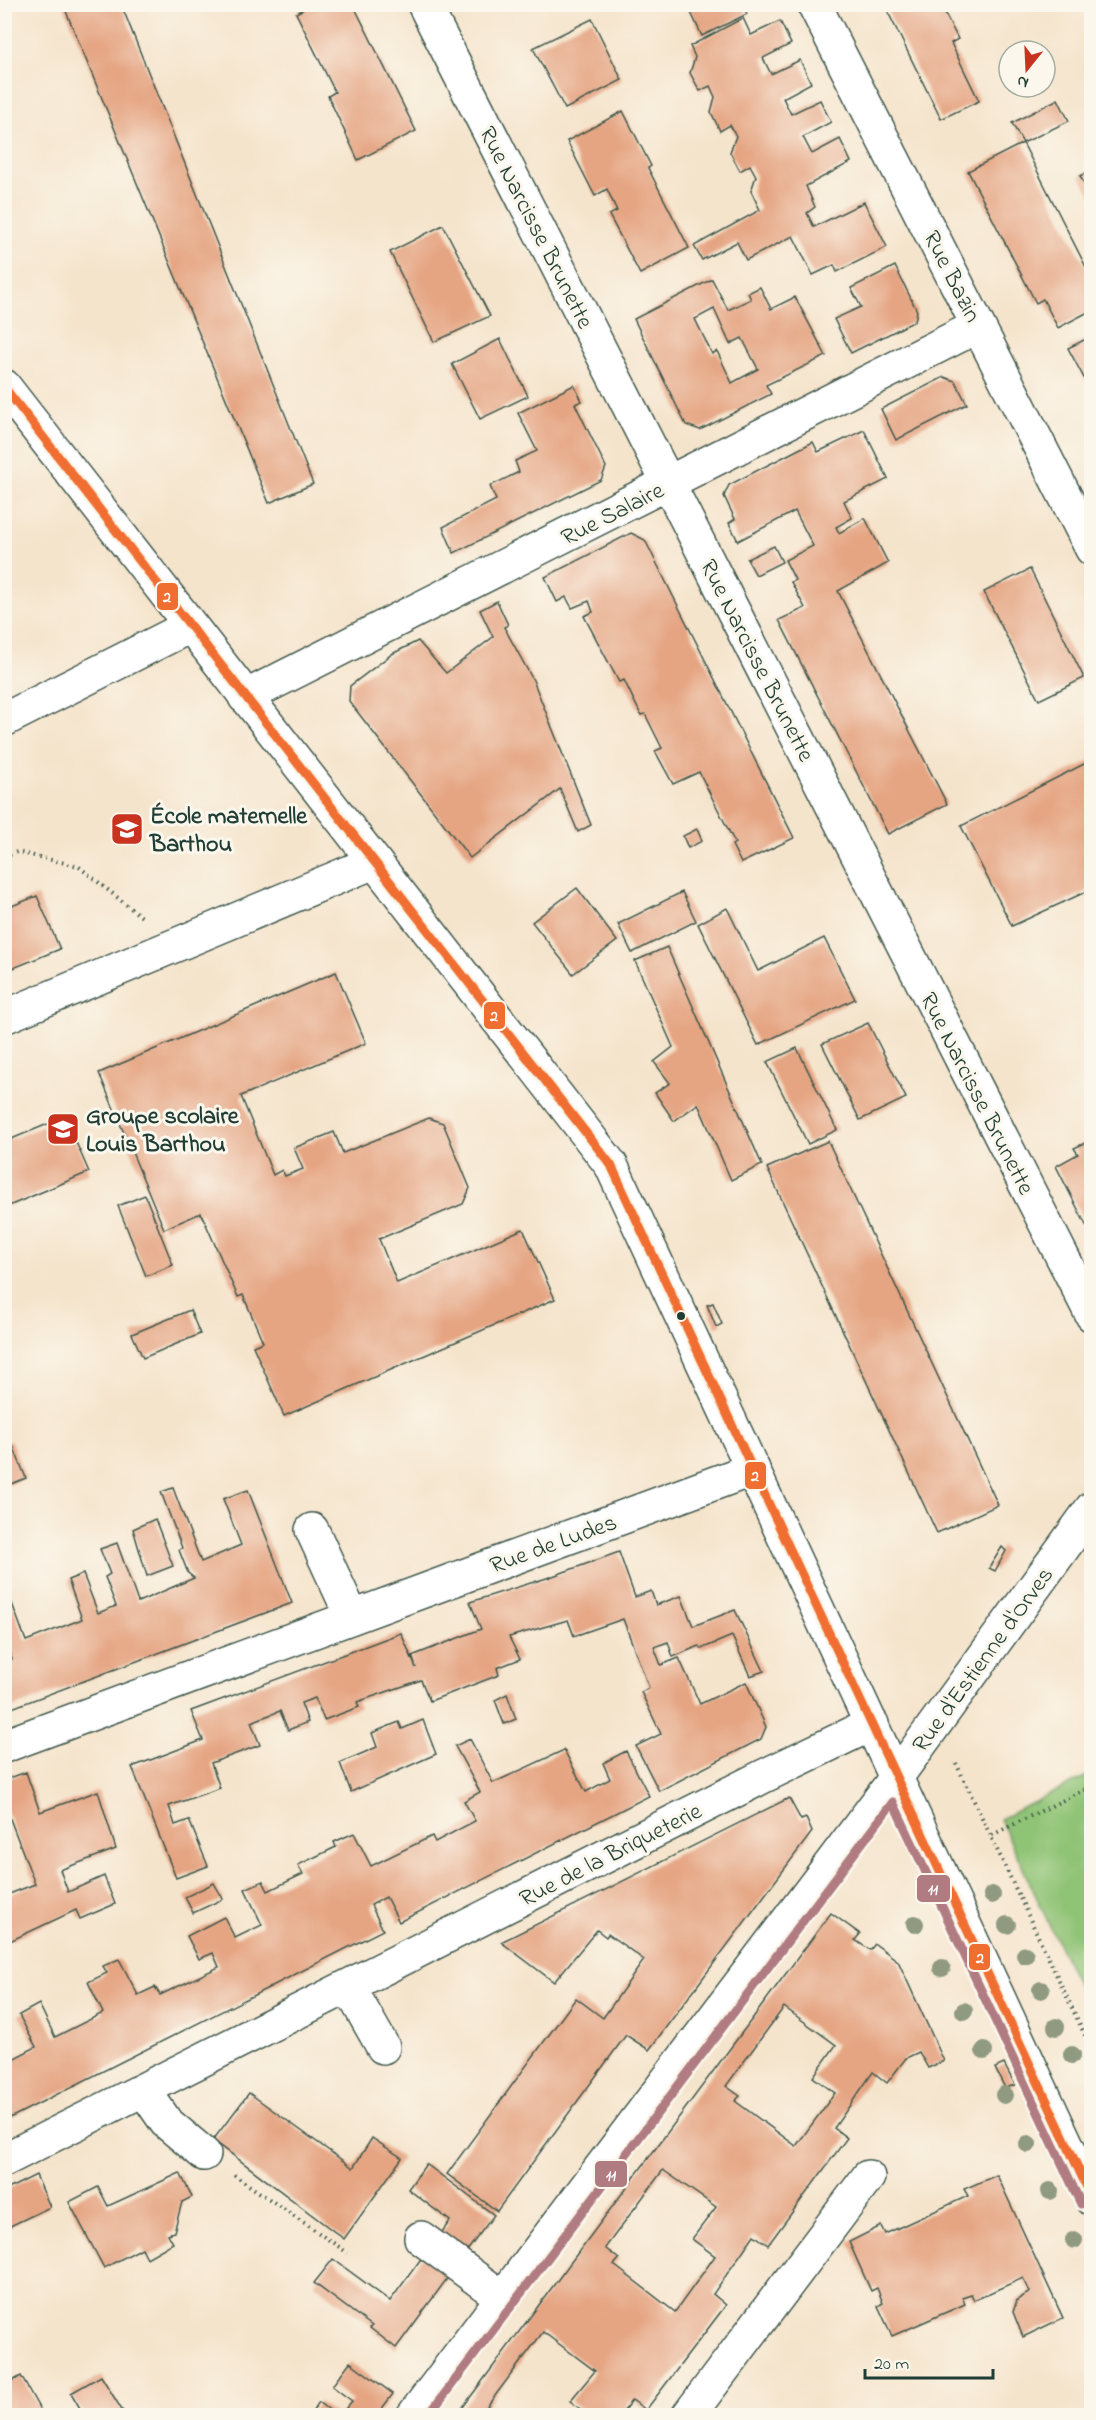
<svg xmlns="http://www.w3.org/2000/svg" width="1096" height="2420" font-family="'Indie Flower',sans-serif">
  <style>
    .green { fill: #8fc374; stroke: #578054; stroke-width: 1.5 }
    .building { fill: #e5a482; fill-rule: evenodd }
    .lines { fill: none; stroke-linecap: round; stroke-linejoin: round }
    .minor-casing { stroke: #3f564b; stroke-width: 36 }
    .path { stroke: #3f564b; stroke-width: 4; stroke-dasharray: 1.5 4.5; stroke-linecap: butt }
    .minor { stroke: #fff; stroke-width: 33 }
    .bus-1-casing { stroke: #fbf7ec; stroke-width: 14 }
    .bus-2-casing { stroke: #fbf7ec; stroke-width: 14 }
    .bus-1 { stroke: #f06e30; stroke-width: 9 }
    .bus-2 { stroke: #b07c81; stroke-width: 9 }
    .tree { fill: #8f9a81 }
    .bus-dot { fill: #1f3d34; stroke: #fbf7ec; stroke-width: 2 }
    .labels { text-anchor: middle; stroke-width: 6; stroke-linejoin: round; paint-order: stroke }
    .street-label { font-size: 24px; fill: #1f3d34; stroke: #fbf7ec }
    .poi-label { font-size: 24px; font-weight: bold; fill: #1f3d34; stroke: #fbf7ec; text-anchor: start }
    .line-badge { stroke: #fbf7ec; stroke-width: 2 }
    .badge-label { font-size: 16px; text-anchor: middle; font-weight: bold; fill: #fff }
  </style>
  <rect width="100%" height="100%" fill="#fbf7ec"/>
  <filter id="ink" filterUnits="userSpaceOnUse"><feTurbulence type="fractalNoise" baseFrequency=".0167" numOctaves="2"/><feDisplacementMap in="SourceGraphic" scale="12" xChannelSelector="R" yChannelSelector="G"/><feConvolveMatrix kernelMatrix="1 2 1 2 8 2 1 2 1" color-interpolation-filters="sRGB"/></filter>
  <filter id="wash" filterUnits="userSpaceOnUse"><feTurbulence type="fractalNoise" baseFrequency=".008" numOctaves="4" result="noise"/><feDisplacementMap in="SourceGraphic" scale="24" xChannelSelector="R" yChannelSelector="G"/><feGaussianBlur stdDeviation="1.35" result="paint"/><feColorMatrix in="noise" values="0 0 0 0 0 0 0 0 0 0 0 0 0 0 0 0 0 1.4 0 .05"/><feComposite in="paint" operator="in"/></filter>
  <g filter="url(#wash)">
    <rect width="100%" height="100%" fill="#f5e4cc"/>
    <!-- green -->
    <path class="green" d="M1091,1774V2014L1000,1819Z"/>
    <g id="blocks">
      <!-- building -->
      <g class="building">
        <path d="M63,4H121L313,484L269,503Z"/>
        <path d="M313,4H353L416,131L358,160L328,96L335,92L296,13Z"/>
        <path d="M687,4H742L747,14L702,36Z"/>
        <path d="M884,4H940L958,39L951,43L979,101L941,119Z"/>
        <path d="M743,18L751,35L780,21L791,44L763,58L771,74L800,60L811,83L783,98L791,114L820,100L831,122L803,137L812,154L840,139L851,162L806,186L815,207L807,213L814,227L864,202L887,247L837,272L834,265L813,275L793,236L746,260L737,242L702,260L694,246L760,210L751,191L756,176L750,165L740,171L730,152L736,136L730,125L720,131L711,112L715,97L710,86L700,91L690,73L695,57L690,46Z"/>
        <path d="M592,19L622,80L565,109L533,48Z"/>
        <path d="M1058,99L1069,121L1023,143L1012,123Z"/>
        <path d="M623,111L651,166L648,168L689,248L640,274L609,215L617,211L607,189L595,196L567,141Z"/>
        <path d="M1023,143L1086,267L1092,264V310L1058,328L1043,299L1036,303L968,171Z"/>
        <path d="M1092,170V197L1080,176Z"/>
        <path d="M443,225L490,316L434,342L390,252Z"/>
        <path d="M895,266L917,311L915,321L851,353L834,319L861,307L851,288Z"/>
        <path d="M712,279L728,310L751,299L748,293L760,287L771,309L795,297L826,356L766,385L771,394L700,430L686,425L634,319ZM714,309L730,344L742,338L758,369L732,383L717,351L712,354L695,319Z"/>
        <path d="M1092,336V393L1068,348Z"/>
        <path d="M500,339L528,396L480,419L452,364Z"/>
        <path d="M944,377L955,381L967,404L896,440L881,409Z"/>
        <path d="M574,385L582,401L575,404L606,467L601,480L454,553L443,527L496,500L490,486L519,472L515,461L537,451L518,413Z"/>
        <path d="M864,430L888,479L844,501L852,518L836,527L839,533L865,518L888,563L838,591L947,804L888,834L779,620L805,608L791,582L795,580L785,560L813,546L795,511L738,541L729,523L735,519L724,496L729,485L805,446L813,442L818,452Z"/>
        <path d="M631,533L645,540L794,838L741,863L732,845L735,843L699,772L673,784L655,751L662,748L645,714L641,715L624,680L619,682L584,616L593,612L589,601L572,608L566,597L557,602L545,577Z"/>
        <path d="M774,546L782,562L756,575L747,559Z"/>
        <path d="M1030,569L1084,678L1039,700L984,592Z"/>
        <path d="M497,601L508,625L504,627L533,680L591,825L578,832L560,789L470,858L349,701L350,686L392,654L418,641L446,673L493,637L480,610Z"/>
        <path d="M1092,760V889L1012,926L961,826Z"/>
        <path d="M697,829L702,841L688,848L683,836Z"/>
        <path d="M577,888L617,941L573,974L532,922Z"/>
        <path d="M682,892L696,921L632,953L618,924Z"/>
        <path d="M37,896L60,949L4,972V909Z"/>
        <path d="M727,908L758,971L824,938L855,999L758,1045L698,924Z"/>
        <path d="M667,947L762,1165L731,1180L698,1104L674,1121L655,1093L670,1083L654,1062L673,1047L635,961Z"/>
        <path d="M336,972L366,1043L241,1096L273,1175L282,1170L285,1176L303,1169L294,1148L334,1132L343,1153L429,1118L443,1123L470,1188L463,1204L379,1239L397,1283L523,1229L555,1299L284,1416L253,1346L263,1342L243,1295L238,1297L201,1213L164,1229L99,1073Z"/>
        <path d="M868,1023L906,1098L860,1120L822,1044Z"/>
        <path d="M797,1048L837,1130L808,1144L767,1062Z"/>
        <path d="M65,1117L89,1172L4,1208V1142Z"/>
        <path d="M828,1141L998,1505L937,1533L767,1168Z"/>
        <path d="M1085,1143L1088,1149L1092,1147V1237L1056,1166L1078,1154L1074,1148Z"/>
        <path d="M145,1195L173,1265L146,1276L118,1206Z"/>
        <path d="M713,1303L722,1324L716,1327L707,1305Z"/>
        <path d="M190,1310L200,1334L143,1358L132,1334Z"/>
        <path d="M11,1441L26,1478L4,1487V1444Z"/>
        <path d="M173,1488L201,1562L241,1545L223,1499L248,1490L292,1603L4,1711V1662L12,1659L4,1638V1590H7L26,1641L82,1619L68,1580L83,1574L98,1613L116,1606L105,1577L110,1574L100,1549L117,1543L138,1602L194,1578L188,1573L179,1550L182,1548L161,1492Z"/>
        <path d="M155,1519L173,1566L147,1576L133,1529Z"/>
        <path d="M1002,1547L1006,1551L995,1571L989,1568Z"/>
        <path d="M619,1552L635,1597L651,1591L656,1605L681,1596L693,1626L735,1610L764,1671L750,1676L732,1636L701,1649L699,1646L673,1657L668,1642L654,1647L661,1665L679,1658L700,1704L746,1682L766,1727L761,1739L659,1791L636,1746L661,1734L641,1692L649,1688L623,1619L574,1636L568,1620L509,1637L520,1659L497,1668L499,1675L430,1701L421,1680L357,1702L359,1707L324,1720L315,1698L301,1703L308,1722L288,1730L280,1711L251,1722L260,1745L211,1763L220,1788L169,1806L175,1825L189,1820L208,1866L176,1878L132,1767L203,1740L191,1711L401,1633L416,1668L412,1656L481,1629L470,1602L550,1577Z"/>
        <path d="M507,1694L516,1719L504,1724L495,1700Z"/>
        <path d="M423,1720L436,1754L351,1792L340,1763L377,1747L372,1733L399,1722L402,1729Z"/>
        <path d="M470,1739L493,1783L564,1750L586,1792L610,1779L603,1763L626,1751L649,1796L399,1922L386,1897L371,1905L383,1930L4,2121V2051L9,2061L36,2047L19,2015L39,2004L55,2037L103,2013L88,1982L107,1973L103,1966L119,1959L138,1995L155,1987L160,1995L219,1967L213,1953L199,1959L187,1936L224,1917L235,1938L262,1925L245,1889L263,1881L268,1891L303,1874L298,1865L336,1847L334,1842L354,1833L371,1866L432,1836L435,1842L475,1821L464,1801L480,1792L455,1746Z"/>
        <path d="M26,1772L40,1812L98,1791L116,1849L60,1870L68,1892L104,1876L115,1904L80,1919L76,1910L10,1941L4,1926V1896L35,1884L4,1803V1780Z"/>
        <path d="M789,1798L801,1820L806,1818L812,1832L649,2050L626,2035L497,2211L447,2174L576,1998L603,2018L644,1960L608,1934L606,1937L597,1930L554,1982L501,1942Z"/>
        <path d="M214,1883L223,1899L193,1913L185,1897Z"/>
        <path d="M831,1913L860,1934L855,1940L870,1950L875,1944L898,1961L944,2061L928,2068L919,2052L906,2058L887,2083L873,2072L834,2128L847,2138L768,2245L754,2235L713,2294L726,2305L646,2410L632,2400L620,2415H588L570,2401L595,2371L543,2332L485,2409L494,2415H457ZM784,2007L836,2045L813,2077L835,2093L796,2146L735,2101L740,2096L726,2086ZM663,2170L716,2207L692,2239L715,2256L675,2312L614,2265L619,2259L605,2248Z"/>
        <path d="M1004,2064L1015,2085L1005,2088L995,2068Z"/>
        <path d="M249,2093L353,2168L372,2138L402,2158L344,2239L213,2140Z"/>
        <path d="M426,2164L494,2215L464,2255L439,2236L450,2221L408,2189Z"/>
        <path d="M180,2173L192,2197L182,2202L174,2232L168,2234L173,2243L147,2258L142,2248L104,2268L69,2202L98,2187L108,2206Z"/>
        <path d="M36,2175L50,2207L4,2229V2191Z"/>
        <path d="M997,2175L1063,2318L1023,2337L1013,2312L1017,2300L1030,2292L1023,2278L974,2300L971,2294L962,2297L965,2304L892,2336L878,2306L883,2303L877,2288L871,2291L849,2242L881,2226L885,2234L968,2196L964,2189Z"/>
        <path d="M423,2256L449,2276L396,2348L370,2328L372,2326L314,2283L333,2259L390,2301Z"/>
        <path d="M350,2362L393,2394L377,2415H340L352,2401L332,2386Z"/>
        <path d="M21,2376L43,2415H4V2386Z"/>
        <path d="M101,2376L125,2415H84L71,2393Z"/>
        <path d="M319,2402L336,2415H310Z"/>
      </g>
    </g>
  </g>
  <g filter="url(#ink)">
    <use href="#blocks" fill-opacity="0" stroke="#3f564b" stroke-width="1.5"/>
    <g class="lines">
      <!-- minor casing -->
      <g class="minor-casing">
        <g id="minor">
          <path d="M424,4L1092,1315"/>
          <path d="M814,4L1092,549"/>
          <path d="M4,386L611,1165L1092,2199"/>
          <path d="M245,697L978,326"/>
          <path d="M4,720L190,626"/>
          <path d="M4,1017L374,862"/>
          <path d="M312,1530L352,1617"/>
          <path d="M4,1746L753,1469"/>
          <path d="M349,1987L383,2047"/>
          <path d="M144,2090L166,2122L204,2154"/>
          <path d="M4,2160L764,1776L872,1724"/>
          <path d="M421,2238L503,2298"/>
          <path d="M413,2416L895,1779L1092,1508"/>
          <path d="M688,2416L868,2177"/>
        </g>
      </g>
      <!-- path -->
      <g class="path">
        <path d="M4,857L17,852L78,866L143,918"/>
        <path d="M956,1763L1092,2050"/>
        <path d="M992,1835L1092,1786"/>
        <path d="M234,2175L348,2253"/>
      </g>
      <!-- minor -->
      <use href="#minor" class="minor"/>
      <!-- bus-1 casing -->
      <g class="bus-1-casing">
        <path id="bus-1" d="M4,387L611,1165L1092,2198"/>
      </g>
      <!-- bus-2 casing -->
      <g class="bus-2-casing">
        <path id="bus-2" d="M428,2416L893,1802L1081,2204"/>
      </g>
      <!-- bus-1 -->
      <use href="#bus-1" class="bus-1"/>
      <!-- bus-2 -->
      <use href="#bus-2" class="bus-2"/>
    </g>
    <!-- trees -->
    <g class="tree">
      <circle cx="992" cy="1895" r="9"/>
      <circle cx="915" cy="1924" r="9"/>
      <circle cx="1007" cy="1925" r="9"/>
      <circle cx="1025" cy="1955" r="9"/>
      <circle cx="942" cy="1968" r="9"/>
      <circle cx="1041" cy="1990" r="9"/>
      <circle cx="964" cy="2011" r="9"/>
      <circle cx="1056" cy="2027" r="9"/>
      <circle cx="984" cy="2051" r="9"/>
      <circle cx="1072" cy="2055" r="9"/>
      <circle cx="1004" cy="2095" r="9"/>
      <circle cx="1028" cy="2144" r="9"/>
      <circle cx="1050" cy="2191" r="9"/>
      <circle cx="1074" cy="2240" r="9"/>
    </g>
  </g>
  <!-- icons -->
  <defs>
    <g id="school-square" transform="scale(1.725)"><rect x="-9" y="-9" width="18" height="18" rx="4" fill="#c8321e" stroke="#fbf7ec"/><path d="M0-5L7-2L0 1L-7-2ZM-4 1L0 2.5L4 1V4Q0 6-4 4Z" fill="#fff"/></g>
  </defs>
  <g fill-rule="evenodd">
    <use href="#school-square" x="127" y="829"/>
    <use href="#school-square" x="63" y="1129"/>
  </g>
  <!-- markers -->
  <circle class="bus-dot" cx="681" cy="1316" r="5"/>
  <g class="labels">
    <!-- street labels -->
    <g class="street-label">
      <text transform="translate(537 227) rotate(63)" y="8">Rue Narcisse Brunette</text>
      <text transform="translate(953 276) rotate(63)" y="8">Rue Bazin</text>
      <text transform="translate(612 513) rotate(-27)" y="8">Rue Salaire</text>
      <text transform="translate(758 660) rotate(63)" y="8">Rue Narcisse Brunette</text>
      <text transform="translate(978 1093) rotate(63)" y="8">Rue Narcisse Brunette</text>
      <text transform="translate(553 1543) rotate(-20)" y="8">Rue de Ludes</text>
      <text transform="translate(982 1659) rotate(-54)" y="8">Rue d'Estienne d'Orves</text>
      <text transform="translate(610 1854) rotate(-27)" y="8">Rue de la Briqueterie</text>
    </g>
    <!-- poi labels -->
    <g class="poi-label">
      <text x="150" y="823">École maternelle<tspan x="150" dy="28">Barthou</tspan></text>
      <text x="86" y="1123">Groupe scolaire<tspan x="86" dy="28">Louis Barthou</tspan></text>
    </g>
  </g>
  <g class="line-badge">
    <rect x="156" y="582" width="23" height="29" rx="6" fill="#f06e30"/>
    <rect x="483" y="1001" width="23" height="29" rx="6" fill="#f06e30"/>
    <rect x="744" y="1461" width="23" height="29" rx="6" fill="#f06e30"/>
    <rect x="916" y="1874" width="35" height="29" rx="6" fill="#b07c81"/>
    <rect x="968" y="1943" width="23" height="28" rx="6" fill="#f06e30"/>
    <rect x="594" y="2160" width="34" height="28" rx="6" fill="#b07c81"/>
  </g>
  <g class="badge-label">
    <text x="167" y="602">2</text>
    <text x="494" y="1021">2</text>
    <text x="755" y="1481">2</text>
    <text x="933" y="1894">11</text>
    <text x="980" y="1963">2</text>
    <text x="611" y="2180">11</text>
  </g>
  <!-- margin -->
  <rect width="1096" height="2420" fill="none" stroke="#fbf7ec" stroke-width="24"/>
  <!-- north arrow -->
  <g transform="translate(1027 69) rotate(198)"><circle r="28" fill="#fbf7ec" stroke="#a3ada2" stroke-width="1.5"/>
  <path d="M0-4.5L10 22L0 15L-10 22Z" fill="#c8321e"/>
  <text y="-9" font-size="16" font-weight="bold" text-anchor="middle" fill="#1f3d34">N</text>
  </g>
  <!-- scale -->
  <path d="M865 2369v9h128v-9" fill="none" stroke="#1f3d34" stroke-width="3"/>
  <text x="874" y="2369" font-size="18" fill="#1f3d34" stroke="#fbf7ec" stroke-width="4.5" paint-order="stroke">20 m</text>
</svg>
